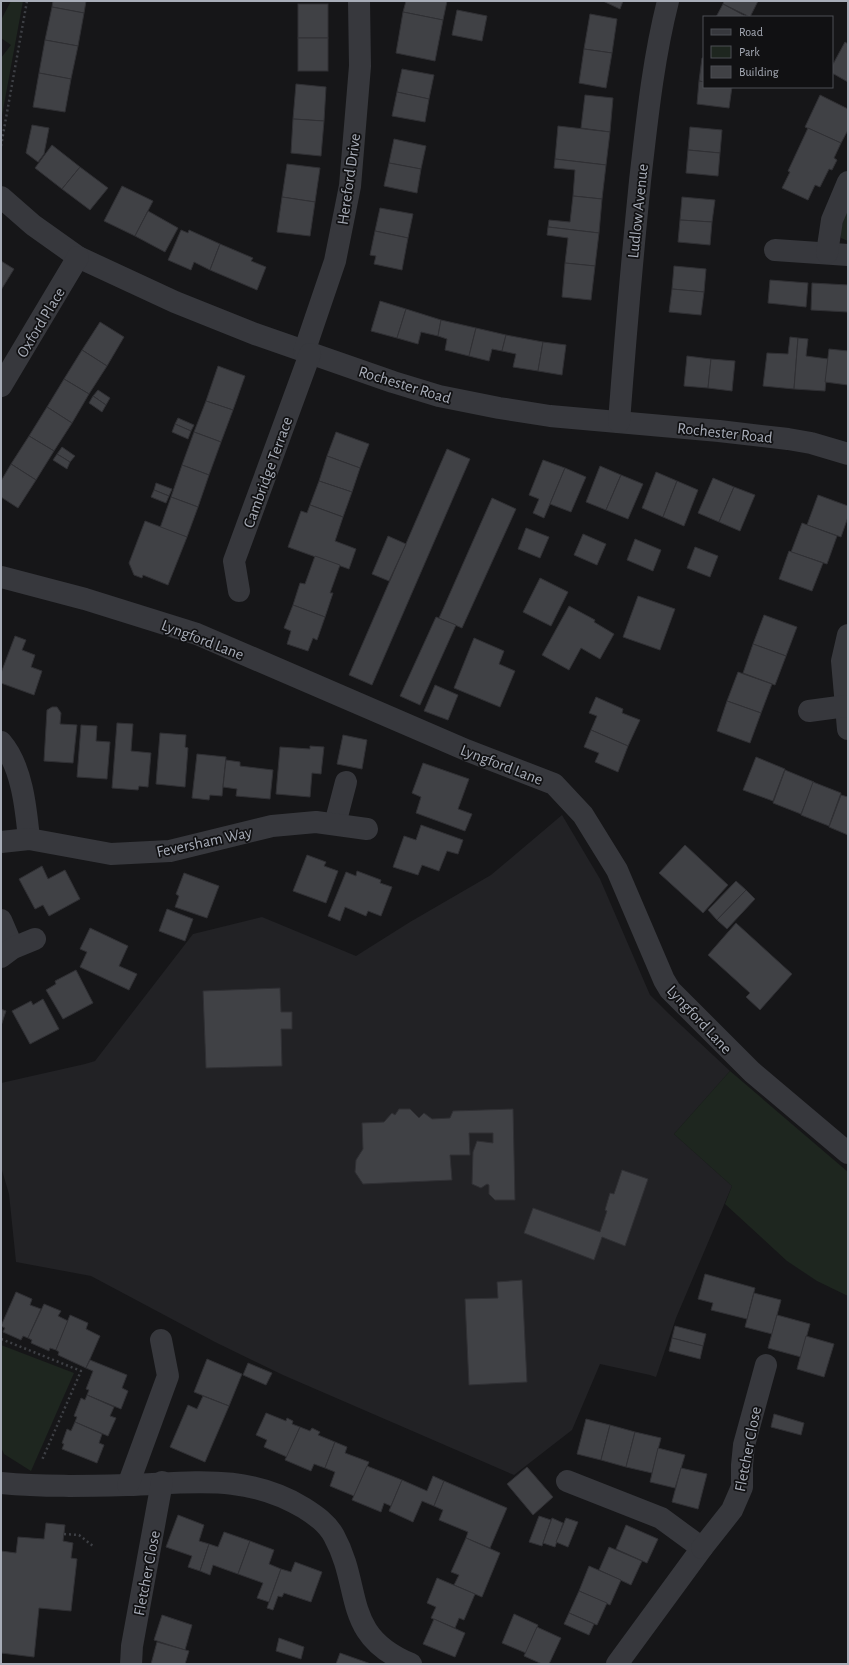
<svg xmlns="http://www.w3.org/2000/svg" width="849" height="1665" font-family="'Alegreya Sans',sans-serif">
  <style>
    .built { fill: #222225 }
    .green { fill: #1e261f }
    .building { fill: #404145; stroke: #303034 }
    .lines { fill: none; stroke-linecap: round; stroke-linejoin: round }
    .path { stroke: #3d3f44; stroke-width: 2.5; stroke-dasharray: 2 3; stroke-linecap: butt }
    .minor { stroke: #37383d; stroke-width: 22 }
    .labels { text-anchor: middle; stroke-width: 3.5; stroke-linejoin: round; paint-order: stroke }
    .street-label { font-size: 16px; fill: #a8adb8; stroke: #111113 }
  </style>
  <rect width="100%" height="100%" fill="#161618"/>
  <!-- built -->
  <path class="built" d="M562,815L600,879L650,995L668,1013L730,1071L674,1134L732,1186L676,1318L656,1377L650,1375L600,1364L572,1430L514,1475L283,1375L215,1342L91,1276L16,1262L9,1194L1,1167V1083L85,1064L95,1061L193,934L262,917L356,956L410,922L491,875Z"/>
  <!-- green -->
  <g class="green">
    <path d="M11,1H23L1,121V58L11,45L1,38V20Z"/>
    <path d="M848,205V241L841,238L840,232Z"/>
    <path d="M730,1071L848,1172V1296L817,1281L787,1261L725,1204L732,1186L674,1134Z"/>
    <path d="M1,1345L74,1373L31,1471L4,1454L1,1447Z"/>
  </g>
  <!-- building -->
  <g class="building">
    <path d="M53,1H86L84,13L52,7Z"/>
    <path d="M406,1H447L443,20L403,12Z"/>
    <path d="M603,1H623L620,9Z"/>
    <path d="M724,1H758L750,17L723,4Z"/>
    <rect x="298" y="4" width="30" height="34"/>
    <path d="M723,4L747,17H716Z"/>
    <path d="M52,7L84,13L78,46L45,40Z"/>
    <path d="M457,10L487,16L482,41L452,35Z"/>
    <path d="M403,12L443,20L435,61L396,53Z"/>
    <path d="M590,14L617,19L612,53L584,49Z"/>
    <rect x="298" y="38" width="30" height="33"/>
    <path d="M45,40L78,46L71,79L39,73Z"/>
    <path d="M845,42L848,44V82L832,73V66Z"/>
    <path d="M584,49L612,53L606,88L579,83Z"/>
    <path d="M702,58H704V82L699,81Z"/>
    <path d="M402,69L434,75L429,99L397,92Z"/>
    <path d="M39,73L71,79L65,112L33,107Z"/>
    <path d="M699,81L704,82V87H732L729,108L697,104Z"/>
    <path d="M296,84L326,87L324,121L293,119Z"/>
    <path d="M397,92L429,99L425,122L392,116Z"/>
    <path d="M585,95L613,98L610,132L581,128Z"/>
    <path d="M820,95L848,109V130L841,143L805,127Z"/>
    <path d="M293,119L324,121L321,156L291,153Z"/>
    <path d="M32,125L49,128L44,154L38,162L26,153Z"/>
    <path d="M558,126L610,132L606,165L555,159Z"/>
    <path d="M690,127L722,130L720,153L688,150Z"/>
    <path d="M808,128L841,143L834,158L837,160L832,170L829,169L820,187L815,185L808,200L782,188L790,172L788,171Z"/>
    <path d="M394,139L426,146L421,169L389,163Z"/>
    <path d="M52,145L80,167L62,189L35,168Z"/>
    <path d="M688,150L720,153L718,176L686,173Z"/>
    <path d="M555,159L606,165L602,199L573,196L575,170L554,168Z"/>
    <path d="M389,163L421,169L417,193L384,186Z"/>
    <path d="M287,164L320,168L315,202L282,197Z"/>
    <path d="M80,167L108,188L90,210L62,189Z"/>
    <path d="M122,186L153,201L135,236L104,221Z"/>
    <path d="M573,196L602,199L599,233L548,227L549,220L570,222Z"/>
    <path d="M282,197L315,202L310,236L277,232Z"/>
    <path d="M682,197L715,200L712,222L680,220Z"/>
    <path d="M380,208L413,214L408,238L375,231Z"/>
    <path d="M148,211L178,228L165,252L135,236Z"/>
    <path d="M680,220L712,222L710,245L678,242Z"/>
    <path d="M548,227L599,233L595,266L565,263L568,238L547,235Z"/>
    <path d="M181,230L188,233L189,230L220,244L210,270L194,262L191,270L168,260Z"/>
    <path d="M375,231L408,238L402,270L374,264L376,256L370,255Z"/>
    <path d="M220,244L253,258L251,261L266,267L257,290L210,270Z"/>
    <path d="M1,261L14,269L1,290Z"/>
    <path d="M565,263L595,266L591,300L562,297Z"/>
    <path d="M674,266L706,269L704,292L672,289Z"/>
    <path d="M770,280L808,283L806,307L768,303Z"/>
    <path d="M812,283L848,285V312L811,310Z"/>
    <path d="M672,289L704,292L701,315L669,312Z"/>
    <path d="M380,301L406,309L397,338L371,331Z"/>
    <path d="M406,309L441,320L438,336L421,332L418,344L397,338Z"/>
    <path d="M441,320L476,328L469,356L445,350L447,339L438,336Z"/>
    <path d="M100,322L124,337L107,366L82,350Z"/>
    <path d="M476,328L506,335L502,351L492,349L489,361L469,356Z"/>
    <path d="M506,335L543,342L538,371L513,367L516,354L502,351Z"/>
    <path d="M790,337L798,338L794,389L763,386L767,353L788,354Z"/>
    <path d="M798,338L808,339L806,356L828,359L825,391L794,389Z"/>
    <path d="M543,342L566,345L562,375L538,371Z"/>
    <path d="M829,349L848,351V385L825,382Z"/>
    <path d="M82,350L107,366L89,394L64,379Z"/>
    <path d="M687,356L711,359L708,388L684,386Z"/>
    <path d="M711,359L735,361L732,391L708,388Z"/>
    <path d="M218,366L245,376L233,410L206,401Z"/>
    <path d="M64,379L89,394L72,423L47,407Z"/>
    <path d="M98,390L110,398L106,405L93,396Z"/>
    <path d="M93,396L106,405L102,412L89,403Z"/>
    <path d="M206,401L233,410L221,442L194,432Z"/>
    <path d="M47,407L72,423L54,451L29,436Z"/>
    <path d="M178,418L194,425L191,431L175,424Z"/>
    <path d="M175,424L191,431L188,439L172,432Z"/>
    <path d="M194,432L221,442L209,475L182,465Z"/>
    <path d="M336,432L369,444L360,468L327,456Z"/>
    <path d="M29,436L54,451L36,480L11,464Z"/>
    <path d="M62,447L75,456L70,462L57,454Z"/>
    <path d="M447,449L470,459L372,685L349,675Z"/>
    <path d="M57,454L70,462L67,469L53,460Z"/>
    <path d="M327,456L360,468L352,492L319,481Z"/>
    <path d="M543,460L565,468L544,518L533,513L539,499L529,495Z"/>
    <path d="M11,464L36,480L18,508L1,497V481Z"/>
    <path d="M182,465L209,475L198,507L171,497Z"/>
    <path d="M600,466L621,475L606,510L586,502Z"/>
    <path d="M565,468L586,477L571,512L550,504Z"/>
    <path d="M656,472L677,481L663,517L642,508Z"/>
    <path d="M621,475L643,484L628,519L606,510Z"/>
    <path d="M713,478L734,487L719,522L698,513Z"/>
    <path d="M319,481L352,492L343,517L310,505Z"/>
    <path d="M677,481L698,490L684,526L663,517Z"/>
    <path d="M156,483L172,489L169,496L154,490Z"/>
    <path d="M734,487L755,495L740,531L719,522Z"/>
    <path d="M154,490L169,496L166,503L151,497Z"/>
    <path d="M818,495L848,506V517L841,537L807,525Z"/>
    <path d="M171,497L198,507L187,537L160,528Z"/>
    <path d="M492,498L516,509L462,628L439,618Z"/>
    <path d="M310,505L343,517L335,541L356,549L349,569L288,547L301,511L307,513Z"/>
    <path d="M145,521L187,537L168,585L143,575L142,578L134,575L129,563Z"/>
    <path d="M802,523L837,536L827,564L791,552Z"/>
    <path d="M526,528L549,537L540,558L518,549Z"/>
    <path d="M583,534L606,544L597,565L574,555Z"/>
    <path d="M388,536L406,544L389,581L372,574Z"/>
    <path d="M635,539L661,550L653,571L627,560Z"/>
    <path d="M695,547L718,556L710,577L687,568Z"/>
    <path d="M789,551L823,563L812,591L779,579Z"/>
    <path d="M315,556L340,565L330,593H333L325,617L293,605L300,583L305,584Z"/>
    <path d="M540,578L568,592L551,626L523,612Z"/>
    <path d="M638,596L675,609L660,650L623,637Z"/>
    <path d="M293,605L325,617L317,640L313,638L308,651L287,644L291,631L284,628Z"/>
    <path d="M569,606L595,620L594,622L614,634L600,659L581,648L569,670L542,655Z"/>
    <path d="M764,615L797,627L786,656L753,644Z"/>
    <path d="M436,617L456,625L420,705L400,696Z"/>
    <path d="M15,636L26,640L22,650L35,655L31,667L42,671L34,695L1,683V673Z"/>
    <path d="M474,638L504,651L499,664L515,671L500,707L454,688Z"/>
    <path d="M753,644L786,656L775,685L743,673Z"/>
    <path d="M738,672L772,684L761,713L727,701Z"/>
    <path d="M435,685L458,695L448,720L424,711Z"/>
    <path d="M596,697L623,709L622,713L640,720L628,746L591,730L597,716L589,713Z"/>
    <path d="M727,701L761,713L750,743L717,731Z"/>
    <path d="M52,707H57L61,713L60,724L77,725L73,763L44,761L47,710Z"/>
    <path d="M117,723L133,724L131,751L151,753L148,787L139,786L138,790L112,788Z"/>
    <path d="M81,725L97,726L96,741L110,742L107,779L77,777Z"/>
    <path d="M591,730L628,746L618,772L595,762L599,753L584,747Z"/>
    <path d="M160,733L186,735L185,747L188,748L185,787L156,784Z"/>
    <path d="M343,735L367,740L362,769L337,764Z"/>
    <path d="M310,746L324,747L321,774L312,773L310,797L276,794L280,747L310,749Z"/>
    <path d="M197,754L226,757L222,796L210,795L209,800L192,798Z"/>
    <path d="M756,757L785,769L773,801L743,790Z"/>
    <path d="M226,760L240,762V766L273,770L270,799L236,796L237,789L223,787Z"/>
    <path d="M423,763L469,779L458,809L472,814L465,831L416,813L421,797L412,793Z"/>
    <path d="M785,770L814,782L801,814L773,803Z"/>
    <path d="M813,782L841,793L829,826L801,815Z"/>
    <path d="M841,795L848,797V835L829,827Z"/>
    <path d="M421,825L463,840L458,854L447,851L439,871L422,865L418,875L393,867L404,836L416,840Z"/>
    <path d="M685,845L728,885L703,913L659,873Z"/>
    <path d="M307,855L326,862L324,866L338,871L326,903L293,891Z"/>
    <path d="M42,866L48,879L65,870L80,899L49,916L43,905L35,909L19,879Z"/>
    <path d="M357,871L381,880L380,883L392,887L381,916L368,911L366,916L345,907L340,921L328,916L346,872L356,876Z"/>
    <path d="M184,873L219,886L207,918L175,907L179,896L176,894Z"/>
    <path d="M736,881L746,890L717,920L708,910Z"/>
    <path d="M746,890L755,899L727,929L717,920Z"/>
    <path d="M167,909L193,919L185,941L159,931Z"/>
    <path d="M736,923L792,974L760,1010L746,997L750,993L708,955Z"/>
    <path d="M90,928L128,946L119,966L137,974L129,990L80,967L87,952L80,949Z"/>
    <path d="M76,970L93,1003L63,1019L46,990L56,984L55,981Z"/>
    <path d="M280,988L281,1012H292V1029H281L282,1066L206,1068L203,991Z"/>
    <path d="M43,999L59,1029L30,1044L12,1011L31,1001L33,1005Z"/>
    <path d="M1,1009L6,1011L1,1026Z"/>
    <path d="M399,1109H410L419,1118L424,1113L432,1119L450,1118L453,1111L513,1109L515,1200H495L489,1194V1185L487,1184L481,1188L472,1184L473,1152L477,1141L493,1143V1133H469L470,1155H450L452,1180L363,1184L355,1172L356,1160L363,1149L362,1123L384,1122L392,1113L395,1115Z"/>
    <path d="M622,1170L648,1179L625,1246L602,1237L594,1260L524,1233L533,1208L600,1232L607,1211L605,1210L610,1193L614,1194Z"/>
    <path d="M705,1274L755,1288L747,1319L711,1310L713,1303L698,1299Z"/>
    <path d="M522,1280L527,1382L469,1385L465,1299L498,1298L497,1282Z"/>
    <path d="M16,1292L32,1299L30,1305L41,1309L28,1338L23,1336L21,1340L3,1332L5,1328L1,1326Z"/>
    <path d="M754,1293L781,1300L772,1334L745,1327Z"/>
    <path d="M44,1304L61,1311L58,1316L68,1321L56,1350L50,1348L49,1351L31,1343L32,1340L28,1338Z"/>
    <path d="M70,1315L88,1323L86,1329L100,1336L86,1368L58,1355L59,1352L56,1350Z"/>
    <path d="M777,1315L810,1324L801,1357L768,1348Z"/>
    <path d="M675,1326L706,1334L703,1346L672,1338Z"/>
    <path d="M806,1336L834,1344L824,1377L797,1369Z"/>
    <path d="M672,1338L703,1346L700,1359L669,1351Z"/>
    <path d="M207,1359L242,1374L229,1406L194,1392Z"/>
    <path d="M90,1360L127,1375L122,1388L128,1391L121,1409L87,1395L89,1390L86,1389L93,1371L86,1368Z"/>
    <path d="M248,1363L272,1373L266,1385L243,1375Z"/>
    <path d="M87,1395L114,1407L110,1416L116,1418L108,1436L75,1422L77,1417L74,1416L81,1398L85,1400Z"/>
    <path d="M203,1396L229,1406L205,1462L170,1447L188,1405L197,1409Z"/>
    <path d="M266,1413L286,1421L287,1418L293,1421L292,1424L300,1427L287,1457L264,1447L267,1440L256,1435Z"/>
    <path d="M774,1414L804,1423L801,1435L771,1427Z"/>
    <path d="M586,1419L610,1425L601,1460L577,1454Z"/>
    <path d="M75,1422L102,1434L99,1443L104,1445L97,1463L62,1449L64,1444L62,1443L67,1429L71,1431Z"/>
    <path d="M610,1425L635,1432L626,1467L601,1460Z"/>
    <path d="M300,1427L310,1431L312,1428L320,1432L318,1435L335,1442L325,1468L314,1464L311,1471L285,1460Z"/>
    <path d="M635,1432L661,1438L652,1473L626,1467Z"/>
    <path d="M335,1442L347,1447L345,1453L369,1462L354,1496L330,1486L335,1472L325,1468Z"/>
    <path d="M658,1448L685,1455L675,1488L650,1482Z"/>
    <path d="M367,1466L402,1480L391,1506L384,1503L381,1512L352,1500Z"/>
    <path d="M527,1467L553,1497L533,1515L507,1484Z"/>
    <path d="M681,1468L707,1474L698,1509L672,1502Z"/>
    <path d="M433,1476L444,1481L434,1506L422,1501L413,1522L389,1511L402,1480L427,1491Z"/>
    <path d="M444,1481L507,1508L490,1548L466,1538L468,1532L439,1520L443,1510L434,1506Z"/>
    <path d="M178,1515L204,1525L199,1541L209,1544L200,1571L188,1567L192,1556L166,1547Z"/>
    <path d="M539,1516L551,1520L542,1546L529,1542Z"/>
    <path d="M552,1518L563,1523L555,1547L543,1543Z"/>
    <path d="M566,1518L578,1522L568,1547L556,1542Z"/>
    <path d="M46,1523L65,1525L63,1541L73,1543L71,1558L77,1559L71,1611L39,1608L34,1657L1,1653V1551L16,1553L18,1537L44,1539Z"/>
    <path d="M626,1525L658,1539L647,1563L616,1549Z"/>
    <path d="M224,1532L250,1541L238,1574L213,1565L210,1575L200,1571L209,1544L218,1547Z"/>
    <path d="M466,1538L500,1553L482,1597L454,1585L459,1575L451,1572Z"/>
    <path d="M250,1541L274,1550L269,1564L281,1569L269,1602L257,1598L263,1583L238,1574Z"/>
    <path d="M609,1547L642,1561L631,1585L599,1570Z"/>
    <path d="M295,1562L322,1572L311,1602L284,1593L282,1597L278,1596L273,1610L267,1608L281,1569L291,1572Z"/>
    <path d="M589,1566L621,1580L610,1605L579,1591Z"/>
    <path d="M437,1578L475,1594L464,1620L459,1618L455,1628L431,1618L436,1607L427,1603Z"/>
    <path d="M579,1591L607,1603L597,1625L569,1613Z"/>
    <path d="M569,1613L594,1624L589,1635L564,1624Z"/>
    <path d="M514,1614L538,1625L526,1653L502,1643Z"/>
    <path d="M162,1615L192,1625L185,1650L154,1640Z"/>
    <path d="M434,1619L465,1633L455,1657L423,1644Z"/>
    <path d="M537,1627L561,1638L549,1664H542L524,1656Z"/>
    <path d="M279,1638L304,1647L301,1659L276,1651Z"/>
    <path d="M157,1642L189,1651L185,1664H151Z"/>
    <path d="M340,1653L371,1664H336Z"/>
  </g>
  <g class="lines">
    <!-- path -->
    <g class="path">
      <path d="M1,146L27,1"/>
      <path d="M1,1339L81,1371L42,1460"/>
      <path d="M64,1534L79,1535L93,1546"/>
    </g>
    <!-- minor -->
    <g class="minor">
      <path d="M1,197L33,225L78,257L175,302L255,334L393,382L439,396L499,408L550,416L719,431L788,439L811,443L848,454"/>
      <path d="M775,250L848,255"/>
      <path d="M827,253L832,220L848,182"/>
      <path d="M304,352L335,261L350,186L360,66L359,1"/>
      <path d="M1,386L78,257"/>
      <path d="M619,422C625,342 632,261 640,181C647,120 653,60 668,1"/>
      <path d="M1,577L85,599L197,634L466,750L554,784L583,815L617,870L664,980L670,990L752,1072L848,1153"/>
      <path d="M239,591L234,561L310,354"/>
      <path d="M848,635L842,661L848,729"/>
      <path d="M809,711L846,706"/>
      <path d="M1,742C22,766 26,808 29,839"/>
      <path d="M335,824L346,782"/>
      <path d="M1,842L29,839L111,854L170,851L272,826L316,822L367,829"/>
      <path d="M1,920L13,948"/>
      <path d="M1,957L13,948L35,939"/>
      <path d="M567,1481L661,1518L702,1548L617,1664"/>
      <path d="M1,1483C43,1487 85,1486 128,1485C191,1483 247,1473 304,1508C315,1515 327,1523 334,1536C363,1589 341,1635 411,1664"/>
      <path d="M128,1485L168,1376L161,1340"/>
      <path d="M702,1548L732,1510L742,1487V1465L744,1445L766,1365"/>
      <path d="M131,1664L132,1646L162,1482"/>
    </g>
  </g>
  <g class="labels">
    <!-- street labels -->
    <g class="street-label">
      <text transform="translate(348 179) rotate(-82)" y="6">Hereford Drive</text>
      <text transform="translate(637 211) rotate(-84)" y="6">Ludlow Avenue</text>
      <text transform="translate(40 322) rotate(-59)" y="6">Oxford Place</text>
      <text transform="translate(405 384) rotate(17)" y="6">Rochester Road</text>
      <text transform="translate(725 432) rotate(6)" y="6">Rochester Road</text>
      <text transform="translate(267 472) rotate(-70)" y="6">Cambridge Terrace</text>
      <text transform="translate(203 639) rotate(21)" y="6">Lyngford Lane</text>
      <text transform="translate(502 764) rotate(21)" y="6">Lyngford Lane</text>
      <text transform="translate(204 841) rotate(-12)" y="6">Feversham Way</text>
      <text transform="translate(700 1019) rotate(47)" y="6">Lyngford Lane</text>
      <text transform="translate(747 1449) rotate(-79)" y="6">Fletcher Close</text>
      <text transform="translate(146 1573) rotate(-79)" y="6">Fletcher Close</text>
    </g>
  </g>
  <!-- border -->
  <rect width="849" height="1665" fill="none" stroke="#a8adb8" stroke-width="4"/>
  <!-- legend -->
  <rect x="703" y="16" width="130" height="72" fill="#111113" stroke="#4d4f55"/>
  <rect x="711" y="29" width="20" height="6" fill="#37383d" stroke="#4d4f55"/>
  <text x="739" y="36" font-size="12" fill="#a8adb8">Road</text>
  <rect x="711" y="46" width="20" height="12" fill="#1e261f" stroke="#4d4f55"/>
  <text x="739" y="56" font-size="12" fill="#a8adb8">Park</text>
  <rect x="711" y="66" width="20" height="12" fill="#404145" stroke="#4d4f55"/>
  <text x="739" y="76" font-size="12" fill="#a8adb8">Building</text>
</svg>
